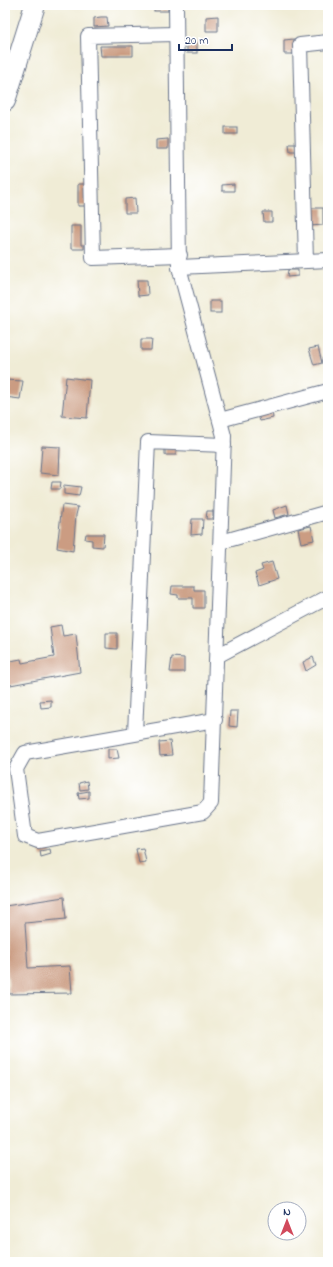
<svg xmlns="http://www.w3.org/2000/svg" width="333" height="1267" font-family="'Indie Flower',sans-serif">
  <style>
    .lines { fill: none; stroke-linecap: round; stroke-linejoin: round }
    .stream { stroke: #58c3d3; stroke-width: 5.5 }
    .building { fill: #cb9c82 }
    .street-casing { stroke: #667188; stroke-width: 16 }
    .secondary-casing { stroke: #667188; stroke-width: 22 }
    .path { stroke: #667188; stroke-width: 2.5; stroke-dasharray: 1 3; stroke-linecap: butt }
    .street { stroke: #fff; stroke-width: 14 }
    .secondary { stroke: #fff; stroke-width: 20 }
  </style>
  <rect width="100%" height="100%" fill="#fff"/>
  <filter id="ink" filterUnits="userSpaceOnUse"><feTurbulence type="fractalNoise" baseFrequency=".025" numOctaves="2"/><feDisplacementMap in="SourceGraphic" scale="8" xChannelSelector="R" yChannelSelector="G"/><feConvolveMatrix kernelMatrix="1 2 1 2 8 2 1 2 1" color-interpolation-filters="sRGB"/></filter>
  <filter id="wash" filterUnits="userSpaceOnUse"><feTurbulence type="fractalNoise" baseFrequency=".012" numOctaves="4" result="noise"/><feDisplacementMap in="SourceGraphic" scale="16" xChannelSelector="R" yChannelSelector="G"/><feGaussianBlur stdDeviation="0.9" result="paint"/><feColorMatrix in="noise" values="0 0 0 0 0 0 0 0 0 0 0 0 0 0 0 0 0 1.4 0 .05"/><feComposite in="paint" operator="in"/></filter>
  <g filter="url(#wash)">
    <rect width="100%" height="100%" fill="#f0ecd6"/>
    <g class="lines">
      <!-- stream -->
      <path class="stream" d="M5,8L6,5"/>
    </g>
    <g id="blocks">
      <!-- building -->
      <g class="building">
        <rect x="154" y="5" width="14" height="6"/>
        <path d="M218,16V31H206V17Z"/>
        <path d="M101,17H107L108,26L94,27V18Z"/>
        <path d="M294,39V54H284V40Z"/>
        <rect x="187" y="43" width="10" height="10"/>
        <path d="M100,46H133V56H101Z"/>
        <rect x="225" y="127" width="12" height="7"/>
        <path d="M168,139V149H156V140Z"/>
        <path d="M289,144H297L298,152H290Z"/>
        <path d="M78,184H85L86,206H78Z"/>
        <path d="M234,184V191H222V185Z"/>
        <path d="M135,198L136,213H125V199Z"/>
        <path d="M309,208H323V225L310,226Z"/>
        <path d="M263,212H272V222H264Z"/>
        <path d="M71,226H81V245H84V249H71Z"/>
        <path d="M288,270H298V276L287,277Z"/>
        <path d="M137,280H147L148,295L138,296Z"/>
        <rect x="210" y="301" width="11" height="12"/>
        <path d="M141,339H152L151,350H141Z"/>
        <path d="M318,347L322,363L314,365L309,349Z"/>
        <path d="M66,377L90,380L87,418L62,416Z"/>
        <path d="M5,380L23,381L20,399L5,397Z"/>
        <path d="M272,411L273,418L260,421L258,415Z"/>
        <path d="M42,446L60,447L59,475L40,473Z"/>
        <rect x="165" y="448" width="11" height="7"/>
        <path d="M52,482H61L60,489H51Z"/>
        <path d="M64,485L81,487L79,496L64,494Z"/>
        <path d="M62,505L78,507L76,515L73,551L57,548Z"/>
        <path d="M287,505L289,514L275,518L273,510Z"/>
        <path d="M207,511H213V519H206Z"/>
        <path d="M192,519H203L202,534L191,535Z"/>
        <path d="M311,526L314,540L301,543L298,529Z"/>
        <path d="M86,534H104L103,547L92,546V540L85,539Z"/>
        <path d="M272,562L277,579L259,585L255,573L263,570L261,565Z"/>
        <path d="M172,586H194V590H204V608H193V598H178V595L171,594Z"/>
        <path d="M61,625L63,636L76,634L80,672L5,686V662L21,659L22,663L54,657L50,627Z"/>
        <path d="M106,633H117V649L106,648Z"/>
        <path d="M172,657L184,658V672H170Z"/>
        <path d="M313,657L316,665L306,671L303,662Z"/>
        <path d="M51,700V707L41,708L40,701Z"/>
        <path d="M230,711H238L237,727L229,726Z"/>
        <path d="M170,741L172,755L160,756L159,742Z"/>
        <path d="M108,749H117L119,758L108,759Z"/>
        <path d="M87,781L88,789L80,790L79,783Z"/>
        <path d="M89,791V798L79,799L78,793Z"/>
        <path d="M143,848L146,862L139,863L136,849Z"/>
        <path d="M50,849L51,854L41,857L40,851Z"/>
        <path d="M64,897L66,919L25,923L28,968L70,966L72,993L9,994L5,944V906Z"/>
      </g>
    </g>
  </g>
  <g filter="url(#ink)">
    <use href="#blocks" fill-opacity="0" stroke="#667188" stroke-width="1"/>
    <g class="lines">
      <!-- street casing -->
      <g class="street-casing">
        <g id="street">
          <path d="M176,5L179,267L224,436L211,803L203,812L38,841L25,836L16,769L25,753L215,720"/>
          <path d="M176,34L88,36L93,258L180,255"/>
          <path d="M306,261L300,45L328,42"/>
          <path d="M179,267L328,260"/>
          <path d="M220,420L328,391"/>
          <path d="M221,542L328,512"/>
          <path d="M217,656L328,597"/>
          <path d="M135,733L148,442L224,445"/>
        </g>
      </g>
      <!-- secondary casing -->
      <g class="secondary-casing">
        <path id="secondary" d="M5,101L35,5"/>
      </g>
      <!-- path -->
      <path class="path" d="M321,1262L328,1258"/>
      <!-- street -->
      <use href="#street" class="street"/>
      <!-- secondary -->
      <use href="#secondary" class="secondary"/>
    </g>
  </g>
  <!-- margin -->
  <rect width="333" height="1267" fill="none" stroke="#fff" stroke-width="20"/>
  <!-- north arrow -->
  <g transform="translate(287 1221)"><circle r="19" fill="#ffffff" stroke="#a4acbf"/>
  <path d="M0-3L7 15L0 10L-7 15Z" fill="#d1495b"/>
  <text y="-6" font-size="11" font-weight="bold" text-anchor="middle" fill="#1b2f5e">N</text>
  </g>
  <!-- scale -->
  <path d="M179 44v6h53v-6" fill="none" stroke="#1b2f5e" stroke-width="2"/>
  <text x="185" y="44" font-size="12" fill="#1b2f5e" stroke="#ffffff" stroke-width="3" paint-order="stroke">20 m</text>
</svg>
